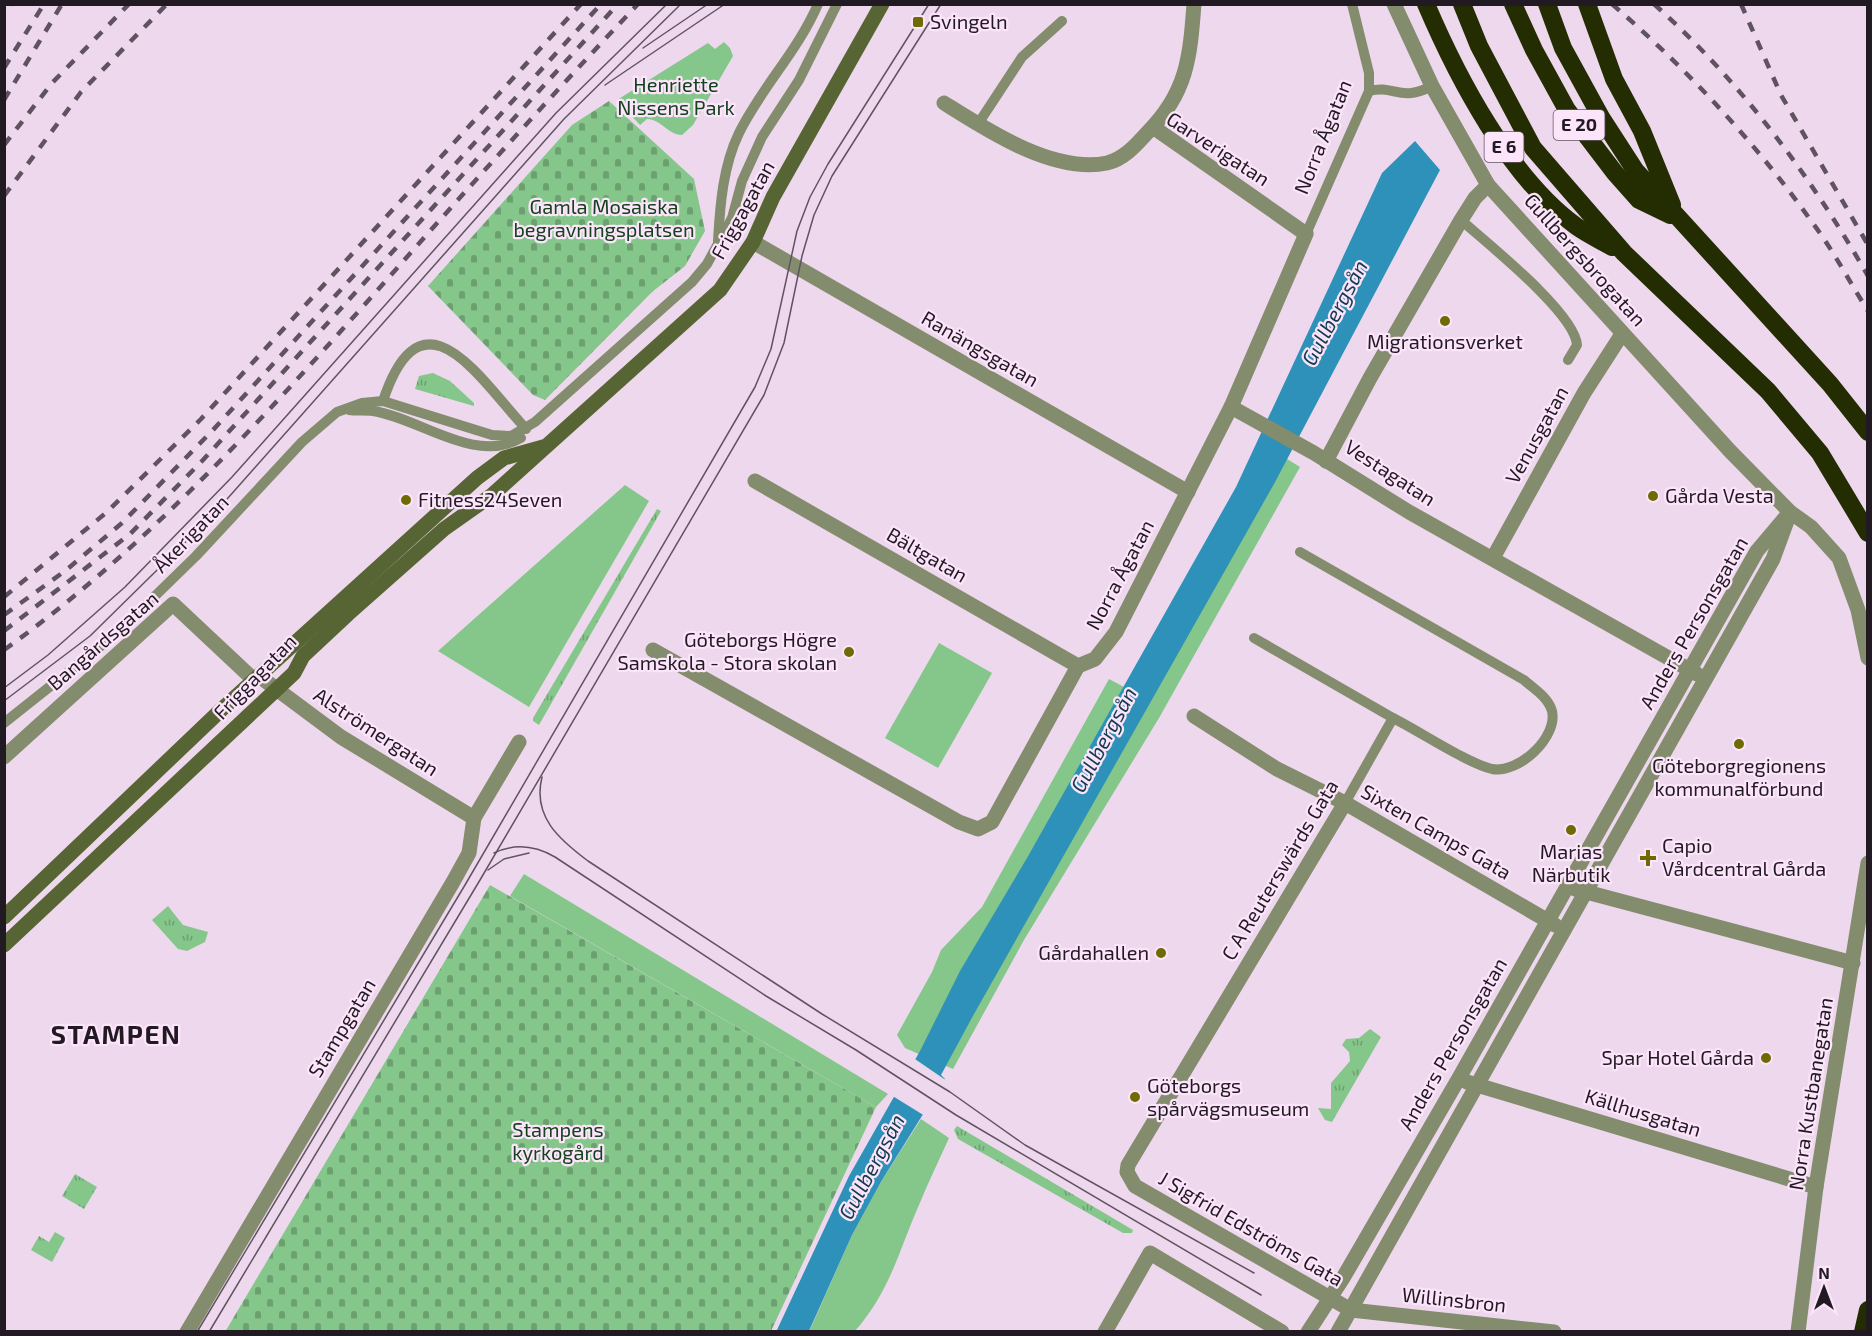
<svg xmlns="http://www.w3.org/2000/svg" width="1872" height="1336" font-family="'Exo 2',sans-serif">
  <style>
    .grass { fill: url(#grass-tufts) }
    .cemetery { fill: url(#cemetery-stones) }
    .park { fill: #85c68b }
    .water { fill: #2e91b9 }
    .pier { fill: #eed8ee }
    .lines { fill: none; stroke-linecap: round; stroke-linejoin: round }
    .lane { stroke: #838c6c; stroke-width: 10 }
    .street { stroke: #838c6c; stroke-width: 15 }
    .secondary { stroke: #576433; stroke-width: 15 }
    .highway { stroke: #242d02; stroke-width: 18 }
    .tram { stroke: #605360; stroke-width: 1.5 }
    .rail { stroke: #605360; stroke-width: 4.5; stroke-dasharray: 10 10; stroke-linecap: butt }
    .poi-dot { fill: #706a03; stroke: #fce5fb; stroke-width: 2 }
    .labels { text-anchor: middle; stroke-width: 4.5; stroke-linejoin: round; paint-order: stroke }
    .shield { fill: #fce5fb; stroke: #635763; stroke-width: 1.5 }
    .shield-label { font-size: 18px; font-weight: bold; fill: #221a22 }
    .poi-label { font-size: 20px; fill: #221a22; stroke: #fce5fb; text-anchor: start }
    .park-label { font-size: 20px; fill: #14421c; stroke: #fce5fb }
    .street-label { font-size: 20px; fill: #221a22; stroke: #fce5fb }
    .water-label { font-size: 21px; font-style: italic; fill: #123c4e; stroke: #fce5fb }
    .district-label { font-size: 26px; font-weight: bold; letter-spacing: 1.5px; fill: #221a22; stroke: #fce5fb }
  </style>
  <defs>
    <pattern id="grass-tufts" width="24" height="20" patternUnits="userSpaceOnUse" patternTransform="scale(1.5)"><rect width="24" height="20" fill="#85c68b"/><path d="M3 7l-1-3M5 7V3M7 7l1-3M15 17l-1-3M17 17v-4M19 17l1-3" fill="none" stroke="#6ca071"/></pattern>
    <pattern id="cemetery-stones" width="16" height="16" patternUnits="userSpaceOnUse" patternTransform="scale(1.5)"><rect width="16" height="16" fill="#85c68b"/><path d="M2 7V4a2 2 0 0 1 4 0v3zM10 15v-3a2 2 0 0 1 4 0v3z" fill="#6ca071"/></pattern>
  </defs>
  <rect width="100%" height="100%" fill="#eed8ee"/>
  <!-- grass -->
  <g class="grass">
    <path d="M433,373L450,381L474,403V406L415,389L419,376Z"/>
    <path d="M657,509L661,511L539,725L533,721V718Z"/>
    <path d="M168,906L183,925L208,932L205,942L187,951L178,949L152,920Z"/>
    <path d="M1370,1029L1381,1037L1332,1122L1325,1120L1318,1108L1331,1109V1083L1350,1061L1349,1052L1342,1045L1346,1039L1359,1038Z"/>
    <path d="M957,1126L1133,1230L1132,1233H1123L958,1139L954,1130Z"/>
    <path d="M75,1174L97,1187L84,1209L62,1196Z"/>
    <path d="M55,1232L65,1238L52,1262L31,1250L39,1236L49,1242Z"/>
  </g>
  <!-- cemetery -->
  <g class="cemetery">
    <path d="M609,101L694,179L705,231L685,266L652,292L545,400L533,395L428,286L572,125Z"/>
    <path d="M490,885L876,1107L771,1331L225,1332Z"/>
  </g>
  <!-- park -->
  <g class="park">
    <path d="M724,42L730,48L733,56L693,125L682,135C668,135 661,119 647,119L640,125L617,100L708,43L715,49Z"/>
    <path d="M1287,459L1300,467L1159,718L1024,940L953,1069L905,1048L897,1035L932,972L941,950L982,907L1109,679L1150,701Z"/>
    <path d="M625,485L649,501L529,707L438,651Z"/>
    <path d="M939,643L992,673L938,768L885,738Z"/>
    <path d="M524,874L888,1094L876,1107L510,896Z"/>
    <path d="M921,1119L949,1138C939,1160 928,1183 919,1205C898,1253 890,1291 855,1331L809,1332L852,1235L882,1180Z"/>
  </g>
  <!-- water -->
  <path class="water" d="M1415,141L1440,170L1274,484L974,1014L941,1075L945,1079L882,1180L852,1235L809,1331L776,1332L849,1176L920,1051L960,971L1027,858L1236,487L1382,173Z"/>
  <!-- pier -->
  <path class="pier" d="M912,1057L947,1081L925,1116L891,1095Z"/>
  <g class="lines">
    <!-- lane -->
    <g class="lane">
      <path d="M1369,91C1395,84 1399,103 1432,86"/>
      <path d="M978,124L1022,57L1062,21"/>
      <path d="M1461,220C1488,244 1575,313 1577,345L1568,360"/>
      <path d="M1306,234L1369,91V73L1352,4"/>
      <path d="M718,241C720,205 723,166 739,133C761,88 798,51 818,4"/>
      <path d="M383,401C422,283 479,378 526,429"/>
      <path d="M349,410C357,411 365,410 373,411C420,418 474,465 521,438"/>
      <path d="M1300,552L1524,680C1534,689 1548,697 1552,711C1558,737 1519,774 1492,769C1467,763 1419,731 1393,718"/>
      <path d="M1254,638L1393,718L1345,803"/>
      <path d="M4,723L116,634L196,556L302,442L337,412L362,403L383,401L492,435L511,436L535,422L692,282L707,264L732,218L742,181L762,137L799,80L837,4"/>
    </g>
    <!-- street -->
    <g class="street">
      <path d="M1394,4L1432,86L1488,185L1730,451L1790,512L1811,527L1839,558L1858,610L1868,658"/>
      <path d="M944,103C987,130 1053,174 1107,163C1124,159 1136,145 1147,133C1187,93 1190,58 1194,4"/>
      <path d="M753,242L1188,492"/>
      <path d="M1231,407L1314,453L1409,512L1697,674"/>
      <path d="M1326,461L1370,378L1461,220L1475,198L1488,185"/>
      <path d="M755,481L1078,666"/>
      <path d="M1493,558L1584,393L1622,334"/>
      <path d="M653,650L959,822L978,829L992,822L1078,666L1095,659L1116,632L1231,407L1306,234L1153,127"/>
      <path d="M259,676L341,737L474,818"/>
      <path d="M1194,716L1277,769L1345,803L1555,925"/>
      <path d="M4,757L173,604L254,680"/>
      <path d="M1345,803L1128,1165L1127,1172L1135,1186L1351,1310L1554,1332"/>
      <path d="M1575,889L1853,963"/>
      <path d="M1467,1082L1816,1187"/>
      <path d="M187,1332L453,882L469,853L474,818L519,742"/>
      <path d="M1105,1332L1150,1253L1282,1332"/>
      <path d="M1308,1332L1343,1278L1459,1078L1757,551L1790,512"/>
      <path d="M1338,1332L1773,559L1787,521"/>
      <path d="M1798,1332L1816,1187L1868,863"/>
    </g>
    <!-- secondary -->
    <g class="secondary">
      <path d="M4,917L221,710L477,478L504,458L543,447"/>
      <path d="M4,945L294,673L303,656L348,614L444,529L492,495L720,290L753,242L773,197L882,4"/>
    </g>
    <!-- highway -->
    <g class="highway">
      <path d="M1426,4C1458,79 1510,178 1576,226C1587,234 1600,240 1612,247"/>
      <path d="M1462,4L1479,46L1533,148L1624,253L1768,391L1820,453L1868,533"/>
      <path d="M1513,4L1534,50L1567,110L1615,173L1639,200L1670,215"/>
      <path d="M1547,4L1563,48L1602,119L1635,170L1830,384L1868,432"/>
      <path d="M1587,4L1614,79L1642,131L1672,205"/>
      <path d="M1863,1332L1868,1310"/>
    </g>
    <!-- tram -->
    <g class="tram">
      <path d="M643,48L708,4"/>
      <path d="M605,85L725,4"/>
      <path d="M4,688L48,655L125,587L232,477L556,113L667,4"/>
      <path d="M4,701L90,636L212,516L564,119L681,4"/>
      <path d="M542,777C532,817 560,840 588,861L822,1014L950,1092L1025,1145L1254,1273"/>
      <path d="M494,853C515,843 536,846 555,857L766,996L856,1050L956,1115L1261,1295"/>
      <path d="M488,870L504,859L529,853"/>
      <path d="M197,1332L465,885L755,387L771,349L797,231L810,197L828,164L929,4"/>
      <path d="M209,1332L480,880L764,395L784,343L802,256L814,215L832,176L941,4"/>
    </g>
    <!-- rail -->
    <g class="rail">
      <path d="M1612,4C1687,69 1755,142 1812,222C1833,250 1849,281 1868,311"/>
      <path d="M1654,4C1741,82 1810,175 1868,276"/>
      <path d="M1741,4L1781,95L1868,245"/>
      <path d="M11,5L12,4"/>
      <path d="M4,68L44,4"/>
      <path d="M4,100L62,4"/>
      <path d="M4,145L52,83L129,4"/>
      <path d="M4,196L81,92L167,4"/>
      <path d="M4,597L107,512L201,419L581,4"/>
      <path d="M4,615L65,571L122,523L213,430L601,4"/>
      <path d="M4,631L130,534L203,460L618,4"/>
      <path d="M4,650C149,546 265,416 383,284C467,189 551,96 638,4"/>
    </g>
  </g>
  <!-- markers -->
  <g class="poi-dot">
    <rect x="912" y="16" width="12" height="12" rx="3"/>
    <circle cx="1445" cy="321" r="6"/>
    <circle cx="1653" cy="496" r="6"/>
    <circle cx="406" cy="500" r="6"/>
    <circle cx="849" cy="652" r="6"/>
    <circle cx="1739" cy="744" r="6"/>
    <circle cx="1571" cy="830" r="6"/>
    <path d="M1645 849h6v6h6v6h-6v6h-6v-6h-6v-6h6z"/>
    <circle cx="1161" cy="953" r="6"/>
    <circle cx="1766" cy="1058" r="6"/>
    <circle cx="1135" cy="1097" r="6"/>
  </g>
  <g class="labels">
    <!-- shield labels -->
    <g class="shield">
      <rect x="1553.5" y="110" width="51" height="30" rx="4.5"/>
      <rect x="1484.5" y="132" width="39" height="30" rx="4.5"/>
    </g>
    <g class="shield-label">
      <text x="1579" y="131">E 20</text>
      <text x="1504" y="153">E 6</text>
    </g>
    <!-- poi labels -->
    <g class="poi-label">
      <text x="930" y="29">Svingeln</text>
      <text x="1445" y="349" text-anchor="middle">Migrationsverket</text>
      <text x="1665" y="503">Gårda Vesta</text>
      <text x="418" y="507">Fitness24Seven</text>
      <text x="837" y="647" text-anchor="end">Göteborgs Högre<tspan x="837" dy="23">Samskola - Stora skolan</tspan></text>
      <text x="1739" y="773" text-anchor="middle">Göteborgregionens<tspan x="1739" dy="23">kommunalförbund</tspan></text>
      <text x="1662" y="853">Capio<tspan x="1662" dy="23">Vårdcentral Gårda</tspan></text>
      <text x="1571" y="859" text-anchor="middle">Marias<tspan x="1571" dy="23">Närbutik</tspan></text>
      <text x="1149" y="960" text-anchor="end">Gårdahallen</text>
      <text x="1754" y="1065" text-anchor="end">Spar Hotel Gårda</text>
      <text x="1147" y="1093">Göteborgs<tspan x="1147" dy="23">spårvägsmuseum</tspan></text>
    </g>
    <!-- park labels -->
    <g class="park-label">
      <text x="676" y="92">Henriette<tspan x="676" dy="23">Nissens Park</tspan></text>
      <text x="604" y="214">Gamla Mosaiska<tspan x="604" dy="23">begravningsplatsen</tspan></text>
      <text x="558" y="1137">Stampens<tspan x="558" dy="23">kyrkogård</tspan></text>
    </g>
    <!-- street labels -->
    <g class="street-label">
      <text transform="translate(1323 137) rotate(-68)" y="7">Norra Ågatan</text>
      <text transform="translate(1218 149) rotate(33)" y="7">Garverigatan</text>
      <text transform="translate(743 210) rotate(-61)" y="7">Friggagatan</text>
      <text transform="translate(1585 260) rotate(48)" y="7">Gullbergsbrogatan</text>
      <text transform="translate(980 349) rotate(30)" y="7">Ranängsgatan</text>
      <text transform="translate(1537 435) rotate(-61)" y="7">Venusgatan</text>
      <text transform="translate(1390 473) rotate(33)" y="7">Vestagatan</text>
      <text transform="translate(191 534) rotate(-46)" y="7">Åkerigatan</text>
      <text transform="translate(927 555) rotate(30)" y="7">Bältgatan</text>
      <text transform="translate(1120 575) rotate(-62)" y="7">Norra Ågatan</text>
      <text transform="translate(1694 623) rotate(-60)" y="7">Anders Personsgatan</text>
      <text transform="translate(103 641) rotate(-41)" y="7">Bangårdsgatan</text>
      <text transform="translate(255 677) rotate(-46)" y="7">Friggagatan</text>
      <text transform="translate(376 732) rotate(33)" y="7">Alströmergatan</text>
      <text transform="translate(1436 832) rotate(30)" y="7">Sixten Camps Gata</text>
      <text transform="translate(1280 870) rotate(-59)" y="7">C A Reuterswärds Gata</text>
      <text transform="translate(342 1028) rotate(-59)" y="7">Stampgatan</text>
      <text transform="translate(1453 1044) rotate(-60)" y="7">Anders Personsgatan</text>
      <text transform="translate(1811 1094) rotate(-81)" y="7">Norra Kustbanegatan</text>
      <text transform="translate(1643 1113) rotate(17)" y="7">Källhusgatan</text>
      <text transform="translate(1251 1229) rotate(30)" y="7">J Sigfrid Edströms Gata</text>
      <text transform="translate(1454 1300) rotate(6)" y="7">Willinsbron</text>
    </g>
    <!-- water labels -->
    <g class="water-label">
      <text transform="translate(1335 313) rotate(-62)" y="7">Gullbergsån</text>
      <text transform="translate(1104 740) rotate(-62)" y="7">Gullbergsån</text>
      <text transform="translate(872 1167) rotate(-62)" y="7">Gullbergsån</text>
    </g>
    <!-- district labels -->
    <g class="district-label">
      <text x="116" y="1044">STAMPEN</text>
    </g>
  </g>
  <!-- border -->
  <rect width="1872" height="1336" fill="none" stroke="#221a22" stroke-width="12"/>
  <!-- north arrow -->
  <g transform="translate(1824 1288)" stroke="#fce5fb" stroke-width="4.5" paint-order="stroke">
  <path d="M0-4.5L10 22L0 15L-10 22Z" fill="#221a22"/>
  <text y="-9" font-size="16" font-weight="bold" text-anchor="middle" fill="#221a22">N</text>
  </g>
</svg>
